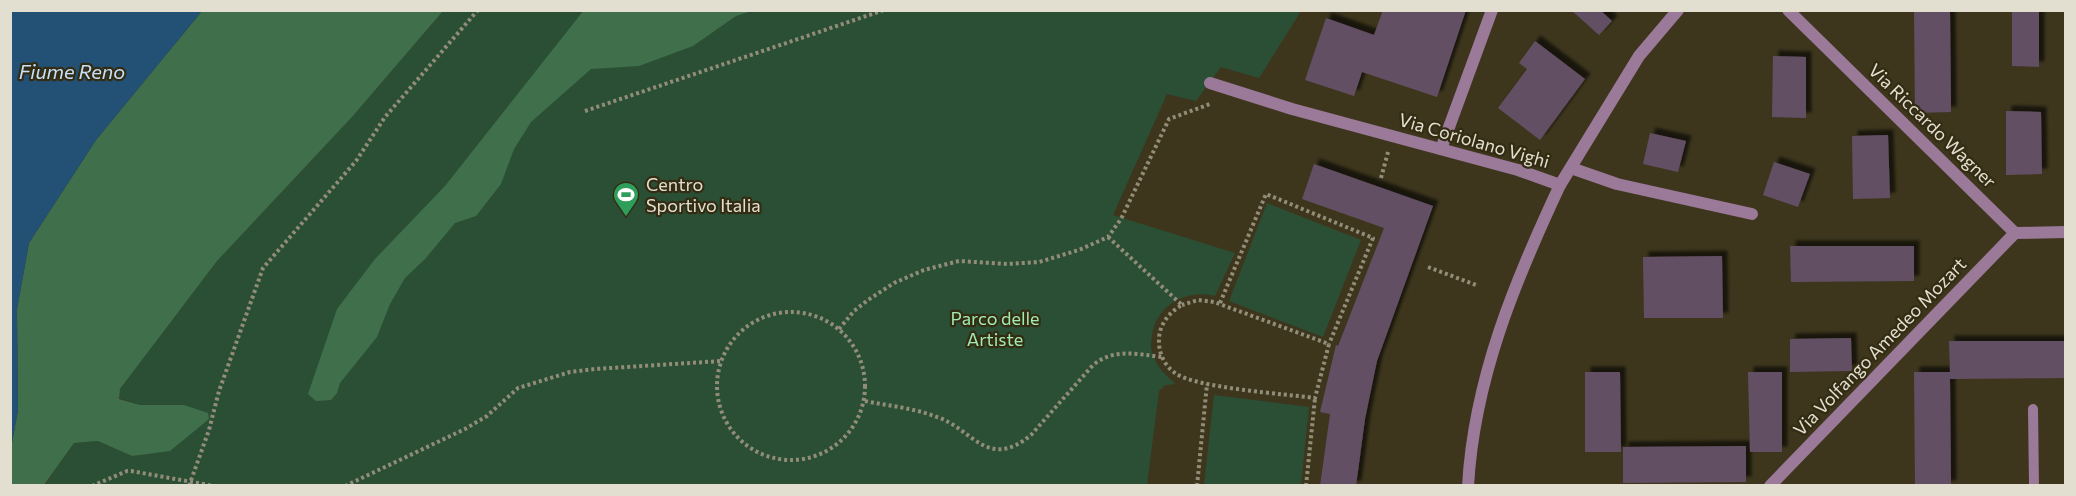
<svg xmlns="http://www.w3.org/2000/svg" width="2076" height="496" font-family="Commissioner,sans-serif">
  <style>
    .green { fill: #2b4f34 }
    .forest { fill: #3f704b }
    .water { fill: #235175 }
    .building { fill: #634f64; filter: url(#shadow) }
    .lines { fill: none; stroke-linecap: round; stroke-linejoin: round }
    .path { stroke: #928d79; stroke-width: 4; stroke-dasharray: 3 3; stroke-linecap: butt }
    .service { stroke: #9b7999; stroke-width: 10 }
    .minor { stroke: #9b7999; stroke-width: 12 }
    .labels { text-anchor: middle; stroke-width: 4.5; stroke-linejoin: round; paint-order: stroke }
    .street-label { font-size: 18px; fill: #e3dfd0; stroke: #332c13 }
    .poi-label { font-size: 18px; fill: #e3dfd0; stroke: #332c13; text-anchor: start }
    .park-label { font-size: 18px; fill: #a0ebb1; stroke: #332c13 }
    .water-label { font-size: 20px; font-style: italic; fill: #c6e1f9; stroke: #332c13 }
  </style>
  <defs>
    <filter id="shadow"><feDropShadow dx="5.5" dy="-5.5" stdDeviation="1.5" flood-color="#0009"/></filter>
  </defs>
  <rect width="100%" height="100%" fill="#3d361d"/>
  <g class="green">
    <path d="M 443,11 L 1301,11 L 1259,78 L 1221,67 L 1196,101 L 1167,94 L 1113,215 L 1235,253 L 1215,296 C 1187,289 1156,305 1152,336 C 1151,342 1150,349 1153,355 C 1157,367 1166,376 1176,384 L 1165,385 L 1159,391 L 1147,485 L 44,486 L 74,443 L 98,441 L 132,456 L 189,433 L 208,419 L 184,405 L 140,405 L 118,398 L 120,389 L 217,261 L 352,117 Z"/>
    <polygon points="1267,203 1361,240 1323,337 1229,301"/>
    <polygon points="1214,395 1309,407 1301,485 1204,485"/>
  </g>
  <g class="forest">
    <polygon points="584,10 752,11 736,16 693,46 639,66 591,69 531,122 514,149 501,184 476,216 455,223 425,259 405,278 390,304 377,337 340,383 337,393 331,400 316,401 308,394 337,309 375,259 445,186"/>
    <polygon points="202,11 443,11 352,117 217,261 120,389 119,399 140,405 184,405 208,413 209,419 170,451 132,456 98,441 74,443 44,485 11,486 11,448 18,410 17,309 29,243 96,140"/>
  </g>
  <polygon class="water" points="12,10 202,11 96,140 29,243 17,309 18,410 11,448"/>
  <g class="building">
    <polygon points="1383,10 1466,10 1437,97 1362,72 1354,96 1305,80 1326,18 1374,35"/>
    <polygon points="1571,10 1600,10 1612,21 1599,35"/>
    <polygon points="1914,10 1950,10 1951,112 1915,113"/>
    <polygon points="2012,10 2039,10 2039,67 2012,66"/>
    <polygon points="1535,41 1585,79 1540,140 1498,108 1527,69 1519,63"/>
    <polygon points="1773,56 1806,57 1806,118 1772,117"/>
    <polygon points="2006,111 2041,112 2042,174 2006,175"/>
    <polygon points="1650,133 1686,141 1678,172 1643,164"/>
    <polygon points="1888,135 1890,198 1853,199 1852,136"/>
    <polygon points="1774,162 1810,174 1798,207 1763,195"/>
    <polygon points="1314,164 1433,206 1377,361 1365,419 1356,486 1320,486 1330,414 1320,412 1336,345 1338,346 1384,228 1302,199"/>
    <polygon points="1790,246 1914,246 1914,281 1791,282"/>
    <polygon points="1722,256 1723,318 1644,318 1643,257"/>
    <polygon points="1851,338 1852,371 1790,372 1790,339"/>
    <polygon points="1949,341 2066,341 2066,378 1950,379 1951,486 1915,486 1914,372 1950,372"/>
    <polygon points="1585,372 1620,372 1621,452 1585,452"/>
    <polygon points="1748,372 1782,372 1782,452 1750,452"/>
    <polygon points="1746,446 1746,482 1623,483 1623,447"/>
  </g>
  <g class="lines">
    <g class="path">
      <polyline points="585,111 884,10"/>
      <polyline points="1381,178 1388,152"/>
      <path d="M 1108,237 L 1182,305 C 1169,312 1158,326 1159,342 C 1159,354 1165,366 1175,373 C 1195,388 1286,394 1315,398 L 1329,344 L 1214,302 L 1198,300 L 1182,305"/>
      <polyline points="1428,267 1476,285"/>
      <polyline points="1220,303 1266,194 1373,238 1329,344"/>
      <circle cx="791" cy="386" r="74"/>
      <polyline points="839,329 854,311 868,300 894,283 924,270 959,261 1007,264 1039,262 1079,250 1108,237 1121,219 1169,119 1210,104"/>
      <path d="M 865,401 C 889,406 914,408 937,417 C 973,429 987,471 1031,435 L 1093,365 C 1114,348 1136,354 1162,357"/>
      <polyline points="92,486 127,471 131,471 214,486"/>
      <polyline points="189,486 209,430 219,391 263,268 356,161 385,117 478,10"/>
      <polyline points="345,486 465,429 487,416 518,388 570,372 595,369 721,361"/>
      <polyline points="1197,486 1207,384"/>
      <polyline points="1306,486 1315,398"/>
    </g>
    <polyline class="service" points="2033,409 2034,486"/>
    <g class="minor">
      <polyline points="1788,10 2015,233 2066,232"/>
      <polyline points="1210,83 1292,109 1518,170 1560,185 1639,56 1678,10"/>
      <polyline points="1441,149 1492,10"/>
      <polyline points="1571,168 1617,184 1752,214"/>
      <path d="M 1468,486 C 1474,379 1515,281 1560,185"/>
      <polyline points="1770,486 2015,233"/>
    </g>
  </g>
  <defs>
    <symbol id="stadium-pin" viewBox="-11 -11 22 30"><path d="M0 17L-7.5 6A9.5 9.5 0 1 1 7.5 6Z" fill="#2e9e5b" stroke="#332c13"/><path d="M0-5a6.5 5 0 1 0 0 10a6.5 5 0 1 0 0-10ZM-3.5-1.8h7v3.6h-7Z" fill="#fff"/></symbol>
  </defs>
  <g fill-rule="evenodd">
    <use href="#stadium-pin" x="611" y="180" width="30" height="40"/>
  </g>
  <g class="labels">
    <g class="street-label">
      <text transform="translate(1932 126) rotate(44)" y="6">Via Riccardo Wagner</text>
      <text transform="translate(1474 141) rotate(16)" y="6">Via Coriolano Vighi</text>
      <text transform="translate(1880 347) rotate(-46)" y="6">Via Volfango Amedeo Mozart</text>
    </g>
    <g class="poi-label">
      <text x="646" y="191">Centro<tspan x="646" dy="21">Sportivo Italia</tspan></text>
    </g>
    <g class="park-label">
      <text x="995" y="325">Parco delle<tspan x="995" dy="21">Artiste</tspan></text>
    </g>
    <g class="water-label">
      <text x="72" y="79">Fiume Reno</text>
    </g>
  </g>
  <rect width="2076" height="496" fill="none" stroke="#e3dfd0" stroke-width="24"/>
</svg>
